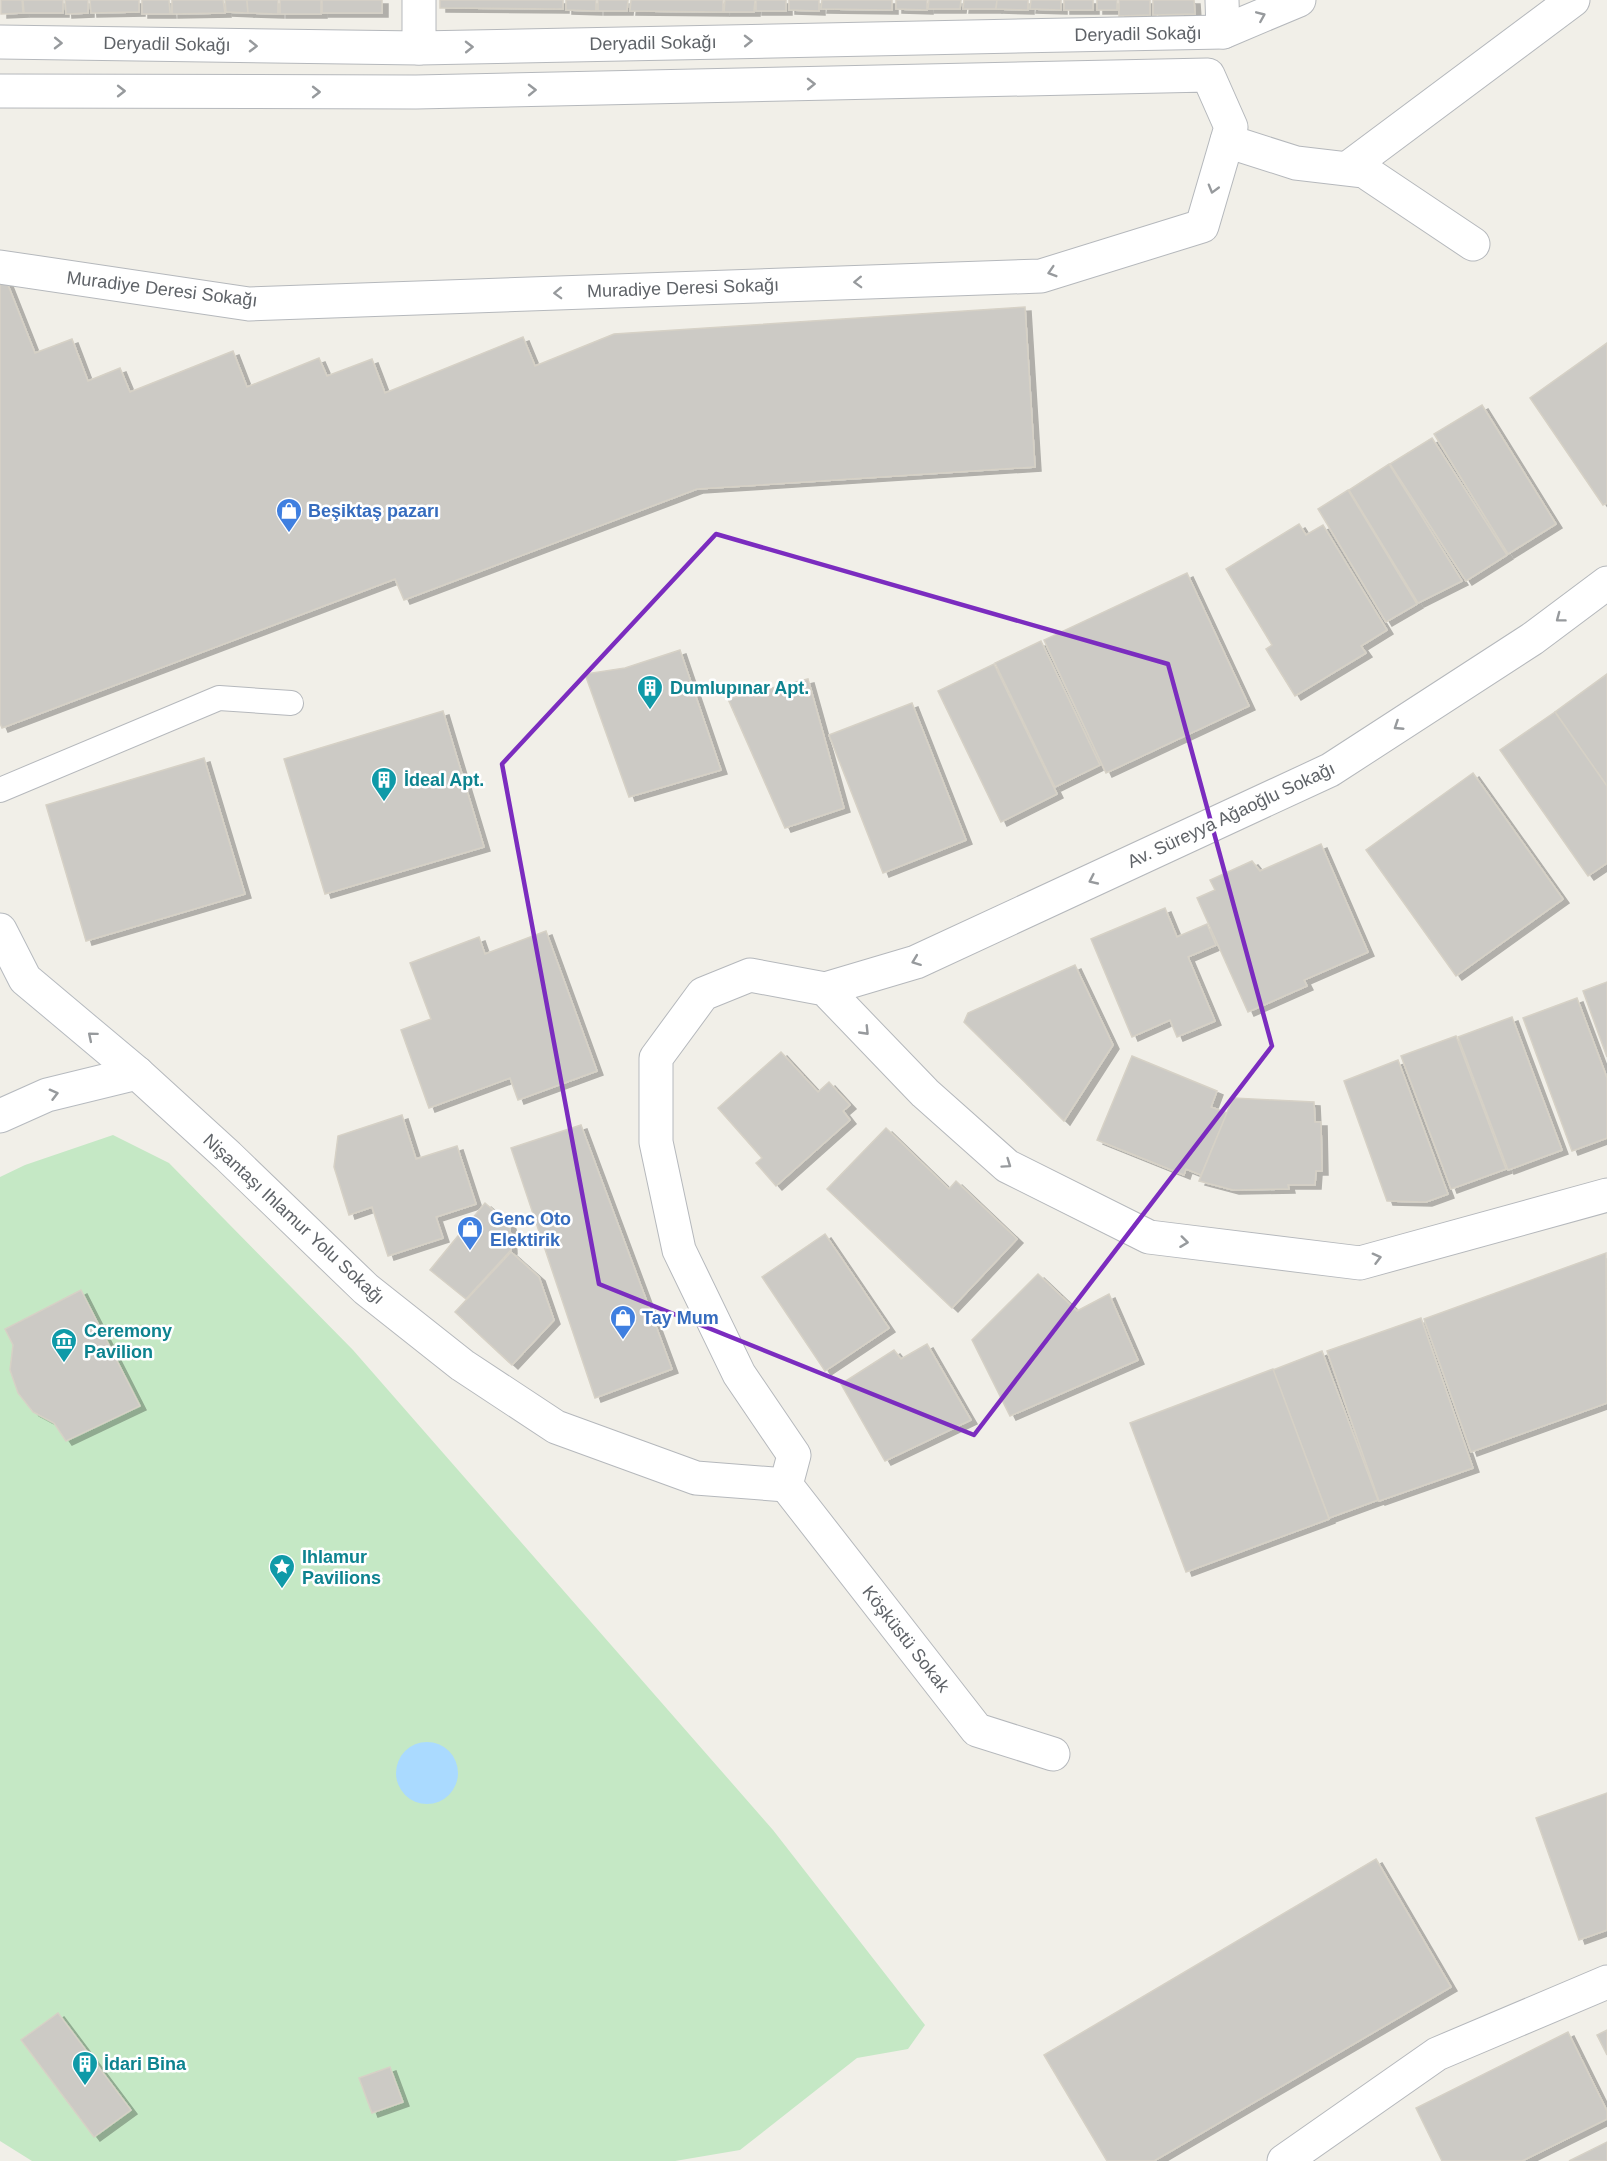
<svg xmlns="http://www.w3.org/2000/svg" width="1607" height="2161" font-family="Helvetica,sans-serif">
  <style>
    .green { fill: #c5e8c5 }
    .water { fill: #aadaff }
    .building { fill: #cccac5; stroke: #d6d1c6; stroke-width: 1.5; filter: url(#shadow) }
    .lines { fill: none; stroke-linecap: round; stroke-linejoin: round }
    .lane-casing { stroke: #b5b8bc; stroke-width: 26 }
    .street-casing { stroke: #b5b8bc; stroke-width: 35 }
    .secondary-casing { stroke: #b6babf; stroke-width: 35 }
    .lane { stroke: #fff; stroke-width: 24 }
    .street { stroke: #fff; stroke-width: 33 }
    .secondary { stroke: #fff; stroke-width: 33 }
    .oneway { stroke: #979a9d }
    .marked { fill: none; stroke: #7b2cbf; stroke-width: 4.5; stroke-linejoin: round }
    .labels { text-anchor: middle; stroke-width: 5; stroke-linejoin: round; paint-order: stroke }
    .street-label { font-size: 18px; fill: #5f6368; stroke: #fff }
    .shop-label { font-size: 18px; font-weight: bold; fill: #366cbe; stroke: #fff; text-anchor: start }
    .culture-label { font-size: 18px; font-weight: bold; fill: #0d838f; stroke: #fff; text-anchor: start }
  </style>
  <defs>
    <filter id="shadow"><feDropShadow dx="6" dy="4" stdDeviation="0" flood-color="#0004"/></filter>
  </defs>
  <rect width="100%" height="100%" fill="#f1efe8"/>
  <polygon class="green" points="113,1135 169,1163 353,1350 773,1830 925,2025 908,2049 857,2058 740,2150 675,2161 32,2161 0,2141 0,1177 25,1165"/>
  <circle class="water" cx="427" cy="1773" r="31"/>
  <g class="building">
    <polygon points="1,0 22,0 23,13 1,14"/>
    <polygon points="23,0 63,0 63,13 24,13"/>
    <polygon points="65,0 88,0 88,13 66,14"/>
    <polygon points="90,0 139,0 139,12 91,13"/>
    <polygon points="142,0 169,0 170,14 142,14"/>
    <polygon points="172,0 223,0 225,13 172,14"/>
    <polygon points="225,0 247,0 248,13 226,12"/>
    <polygon points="247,0 278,0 278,14 248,13"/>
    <rect x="280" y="0" width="41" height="14"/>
    <rect x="322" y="0" width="60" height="13"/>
    <polygon points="440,0 563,0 563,9 440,8"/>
    <polygon points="566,0 596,0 596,11 566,10"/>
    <polygon points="598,0 628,0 627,11 598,11"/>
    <polygon points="631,0 723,0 723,12 630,11"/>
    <polygon points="725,0 755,0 754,12 724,12"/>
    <rect x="756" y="0" width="30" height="11"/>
    <polygon points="789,0 819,0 819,11 789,10"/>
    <polygon points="822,0 892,0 892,10 821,9"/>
    <polygon points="896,0 927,0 927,10 896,9"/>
    <polygon points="929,0 961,0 960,9 928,9"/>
    <polygon points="964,0 997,0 996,9 963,9"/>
    <polygon points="997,0 1028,0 1028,10 996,9"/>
    <polygon points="1031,0 1061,0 1061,10 1030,9"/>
    <rect x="1064" y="0" width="29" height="10"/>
    <rect x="1097" y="0" width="20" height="10"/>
    <polygon points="1119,0 1150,0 1150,15 1119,16"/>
    <polygon points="1153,0 1194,0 1195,14 1153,15"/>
    <polygon points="6,280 35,353 72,339 88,381 120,368 130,392 233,351 247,387 319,358 327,376 372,359 385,393 523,337 535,366 614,334 1025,307 1035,467 697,489 404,600 395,579 2,728 0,723 0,282"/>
    <polygon points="1607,343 1607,503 1603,505 1530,398"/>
    <polygon points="1482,405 1556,524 1508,554 1434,434"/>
    <polygon points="1432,438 1507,555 1466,581 1390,464"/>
    <polygon points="1389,464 1462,581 1418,603 1349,490"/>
    <polygon points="1348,490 1417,604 1386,622 1318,509"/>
    <polygon points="1299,524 1306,535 1323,525 1387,630 1361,646 1366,653 1295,696 1266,649 1272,645 1226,569"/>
    <polygon points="1187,573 1249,706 1106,773 1044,640"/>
    <polygon points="1041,641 1100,765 1055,787 995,663"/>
    <polygon points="680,650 721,770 629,797 585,674 625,668"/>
    <polygon points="994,664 1057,794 1001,822 938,691"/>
    <polygon points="1607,674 1607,786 1555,712"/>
    <polygon points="808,679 844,808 785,828 728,699"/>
    <polygon points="912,703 966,840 883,873 829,735"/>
    <polygon points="443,711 484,847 325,894 284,759"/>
    <polygon points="1555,712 1607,786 1607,863 1588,876 1500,750"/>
    <polygon points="204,758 245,894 86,941 46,805"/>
    <polygon points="1473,773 1563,899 1456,976 1366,850"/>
    <polygon points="1321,844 1368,952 1304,980 1307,986 1248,1012 1197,898 1215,890 1210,880 1252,861 1260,871"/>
    <polygon points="1165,908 1177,937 1207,924 1216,945 1188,957 1215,1021 1177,1037 1170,1020 1132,1037 1091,939"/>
    <polygon points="546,931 597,1071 518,1100 510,1078 429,1108 401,1030 431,1019 410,963 479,937 485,954"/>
    <polygon points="1075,965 1113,1045 1064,1121 964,1022 968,1013"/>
    <polygon points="1607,982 1607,1057 1583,991"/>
    <polygon points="1577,998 1607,1078 1607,1138 1572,1151 1523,1018"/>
    <polygon points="1512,1017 1562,1150 1508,1170 1458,1037"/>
    <polygon points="1456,1036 1506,1169 1451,1189 1401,1056"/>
    <polygon points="781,1052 818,1092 829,1082 850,1105 843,1111 850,1120 776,1186 756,1163 762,1158 718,1108"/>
    <polygon points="1132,1056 1217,1091 1211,1107 1227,1113 1201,1175 1186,1169 1184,1175 1097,1140"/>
    <polygon points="1398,1060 1448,1194 1426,1202 1387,1201 1344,1081"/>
    <polygon points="1233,1098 1314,1102 1315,1122 1321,1122 1322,1171 1316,1171 1315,1185 1288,1185 1289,1189 1233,1190 1199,1181"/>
    <polygon points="402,1115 416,1159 457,1146 476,1204 436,1217 443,1238 388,1256 372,1207 349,1215 334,1167 338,1136"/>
    <polygon points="581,1125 672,1369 595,1398 511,1148"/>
    <polygon points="886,1128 949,1189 956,1181 1017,1239 952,1308 827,1189"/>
    <polygon points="485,1203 510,1225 511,1250 466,1299 430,1270"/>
    <polygon points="825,1234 889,1328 825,1371 762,1277"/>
    <polygon points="511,1252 539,1277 554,1320 512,1365 455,1312"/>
    <polygon points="1606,1253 1607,1403 1471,1452 1424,1319"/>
    <polygon points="1038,1274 1077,1311 1109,1294 1138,1360 1010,1416 972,1340"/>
    <polygon points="81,1290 140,1406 66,1441 54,1423 33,1412 18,1393 10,1370 13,1345 5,1329"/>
    <polygon points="1421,1318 1473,1468 1379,1501 1327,1351"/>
    <polygon points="927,1344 971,1420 885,1461 841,1384 894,1350 901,1359"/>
    <polygon points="1322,1351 1378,1500 1329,1518 1273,1370"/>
    <polygon points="1273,1369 1329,1519 1186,1572 1130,1423"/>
    <polygon points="1607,1793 1607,1930 1579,1940 1536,1818"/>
    <polygon points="1376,1859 1451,1987 1154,2161 1107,2161 1044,2055"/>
    <polygon points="58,2013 131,2110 94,2137 21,2040"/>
    <polygon points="1607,2030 1607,2055 1597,2035"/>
    <polygon points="1568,2032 1607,2111 1607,2119 1522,2161 1442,2161 1416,2108"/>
    <polygon points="390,2067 403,2102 372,2113 359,2078"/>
    <polygon points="1607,2142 1607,2161 1569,2161"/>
  </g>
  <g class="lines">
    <defs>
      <polyline id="lane" points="0,790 219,698 291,703"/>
      <g id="street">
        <polyline points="419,0 419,48"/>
        <polyline points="1222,0 1223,32"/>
        <polyline points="0,42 419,48 1223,32 1299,0"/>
        <polyline points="0,91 416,92 1208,75 1231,127 1202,226 1041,276 249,304 0,267"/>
        <polyline points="1227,141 1296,163 1364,171 1473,244"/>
        <polyline points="1348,168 1573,0"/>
        <polyline points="825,989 916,962 1330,770 1532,639 1607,583"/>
        <polyline points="137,1073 228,1156 366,1289 462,1365 556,1427 696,1478 786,1485 794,1455 739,1374 679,1250 656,1142 656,1058 703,994 750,975 825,989 925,1093 1007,1166 1149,1237 1360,1263 1607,1195"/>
        <polyline points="786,1485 977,1730 1053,1754"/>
        <polyline points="1284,2161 1437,2054 1607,1982"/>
      </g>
      <g id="secondary">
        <polyline points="0,930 25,979 137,1073"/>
        <polyline points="0,1116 47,1095 137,1073"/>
      </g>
    </defs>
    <use href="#lane" class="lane-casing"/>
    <use href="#street" class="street-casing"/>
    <use href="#secondary" class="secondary-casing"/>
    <use href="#lane" class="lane"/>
    <use href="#street" class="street"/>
    <use href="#secondary" class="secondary"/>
  </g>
  <defs><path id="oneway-chevron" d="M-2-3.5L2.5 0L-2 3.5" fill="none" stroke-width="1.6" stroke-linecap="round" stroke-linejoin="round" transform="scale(1.5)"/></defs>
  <g class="oneway">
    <use href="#oneway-chevron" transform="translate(1261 16) rotate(-23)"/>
    <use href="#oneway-chevron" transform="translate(748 41) rotate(-1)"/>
    <use href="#oneway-chevron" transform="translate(58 43) rotate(1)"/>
    <use href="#oneway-chevron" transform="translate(253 46) rotate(1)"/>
    <use href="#oneway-chevron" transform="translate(469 47) rotate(-1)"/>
    <use href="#oneway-chevron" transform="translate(811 84) rotate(-1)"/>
    <use href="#oneway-chevron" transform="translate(532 90) rotate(-1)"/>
    <use href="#oneway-chevron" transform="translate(121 91)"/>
    <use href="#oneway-chevron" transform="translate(316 92)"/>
    <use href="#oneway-chevron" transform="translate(1213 189) rotate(106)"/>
    <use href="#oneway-chevron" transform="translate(1052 272) rotate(163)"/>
    <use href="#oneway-chevron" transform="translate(858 282) rotate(178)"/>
    <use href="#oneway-chevron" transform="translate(558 293) rotate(178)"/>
    <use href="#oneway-chevron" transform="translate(1560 618) rotate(143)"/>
    <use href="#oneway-chevron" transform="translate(1398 726) rotate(147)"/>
    <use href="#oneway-chevron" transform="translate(1093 880) rotate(155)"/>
    <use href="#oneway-chevron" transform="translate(916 961) rotate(159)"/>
    <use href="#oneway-chevron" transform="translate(865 1031) rotate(46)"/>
    <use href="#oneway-chevron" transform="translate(92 1036) rotate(-140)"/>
    <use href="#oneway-chevron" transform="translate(54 1094) rotate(-15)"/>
    <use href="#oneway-chevron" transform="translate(1007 1164) rotate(35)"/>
    <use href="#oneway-chevron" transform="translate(1184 1242) rotate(7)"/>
    <use href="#oneway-chevron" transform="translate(1377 1258) rotate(-15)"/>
  </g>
  <path class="marked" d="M 716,534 L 1168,664 L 1272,1046 L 974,1435 L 599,1284 L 502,764 Z"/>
  <defs>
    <symbol id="shop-pin" viewBox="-11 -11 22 30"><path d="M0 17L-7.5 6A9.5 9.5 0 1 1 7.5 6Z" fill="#3f7fe0" stroke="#fff"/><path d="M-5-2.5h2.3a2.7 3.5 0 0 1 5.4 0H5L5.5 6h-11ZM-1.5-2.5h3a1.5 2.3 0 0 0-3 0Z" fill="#fff"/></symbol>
    <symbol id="building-pin" viewBox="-11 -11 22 30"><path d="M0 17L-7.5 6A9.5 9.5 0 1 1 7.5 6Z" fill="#0f9aa8" stroke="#fff"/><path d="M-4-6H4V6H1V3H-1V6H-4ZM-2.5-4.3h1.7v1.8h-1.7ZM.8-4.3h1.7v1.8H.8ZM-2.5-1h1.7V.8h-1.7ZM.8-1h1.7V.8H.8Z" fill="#fff"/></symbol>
    <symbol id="museum-pin" viewBox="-11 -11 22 30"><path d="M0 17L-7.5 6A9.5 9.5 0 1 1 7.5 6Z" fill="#0f9aa8" stroke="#fff"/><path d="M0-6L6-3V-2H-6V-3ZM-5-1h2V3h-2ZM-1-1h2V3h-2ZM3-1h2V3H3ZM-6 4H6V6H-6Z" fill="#fff"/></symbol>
    <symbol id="sight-pin" viewBox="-11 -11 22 30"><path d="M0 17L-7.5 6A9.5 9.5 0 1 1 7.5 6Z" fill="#0f9aa8" stroke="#fff"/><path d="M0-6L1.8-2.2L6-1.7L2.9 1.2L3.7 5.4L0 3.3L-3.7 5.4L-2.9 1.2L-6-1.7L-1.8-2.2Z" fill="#fff"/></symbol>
  </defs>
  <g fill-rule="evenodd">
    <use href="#shop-pin" x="274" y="496" width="30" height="40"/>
    <use href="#building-pin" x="635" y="673" width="30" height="40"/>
    <use href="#building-pin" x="369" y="765" width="30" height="40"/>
    <use href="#shop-pin" x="455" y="1214" width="30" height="40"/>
    <use href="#shop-pin" x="608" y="1303" width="30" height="40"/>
    <use href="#museum-pin" x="49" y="1326" width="30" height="40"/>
    <use href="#sight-pin" x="267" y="1552" width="30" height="40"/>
    <use href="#building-pin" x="70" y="2049" width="30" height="40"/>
  </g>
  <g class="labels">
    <g class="street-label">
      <text transform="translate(1138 34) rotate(-1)" y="6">Deryadil Sokağı</text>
      <text transform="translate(653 43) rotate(-1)" y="6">Deryadil Sokağı</text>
      <text transform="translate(167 44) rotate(1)" y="6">Deryadil Sokağı</text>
      <text transform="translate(683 288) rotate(-2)" y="6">Muradiye Deresi Sokağı</text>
      <text transform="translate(162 289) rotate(7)" y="6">Muradiye Deresi Sokağı</text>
      <text transform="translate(1231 815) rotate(-25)" y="6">Av. Süreyya Ağaoğlu Sokağı</text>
      <text transform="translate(294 1219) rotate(43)" y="6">Nişantaşı Ihlamur Yolu Sokağı</text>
      <text transform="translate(906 1639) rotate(52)" y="6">Köşküstü Sokak</text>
    </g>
    <g class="shop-label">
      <text x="308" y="517">Beşiktaş pazarı</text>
      <text x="490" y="1225">Genc Oto<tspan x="490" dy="21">Elektirik</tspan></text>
      <text x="642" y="1324">Tay Mum</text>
    </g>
    <g class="culture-label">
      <text x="670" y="694">Dumlupınar Apt.</text>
      <text x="404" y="786">İdeal Apt.</text>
      <text x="84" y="1337">Ceremony<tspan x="84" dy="21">Pavilion</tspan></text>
      <text x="302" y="1563">Ihlamur<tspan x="302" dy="21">Pavilions</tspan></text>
      <text x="104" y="2070">İdari Bina</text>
    </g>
  </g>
</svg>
